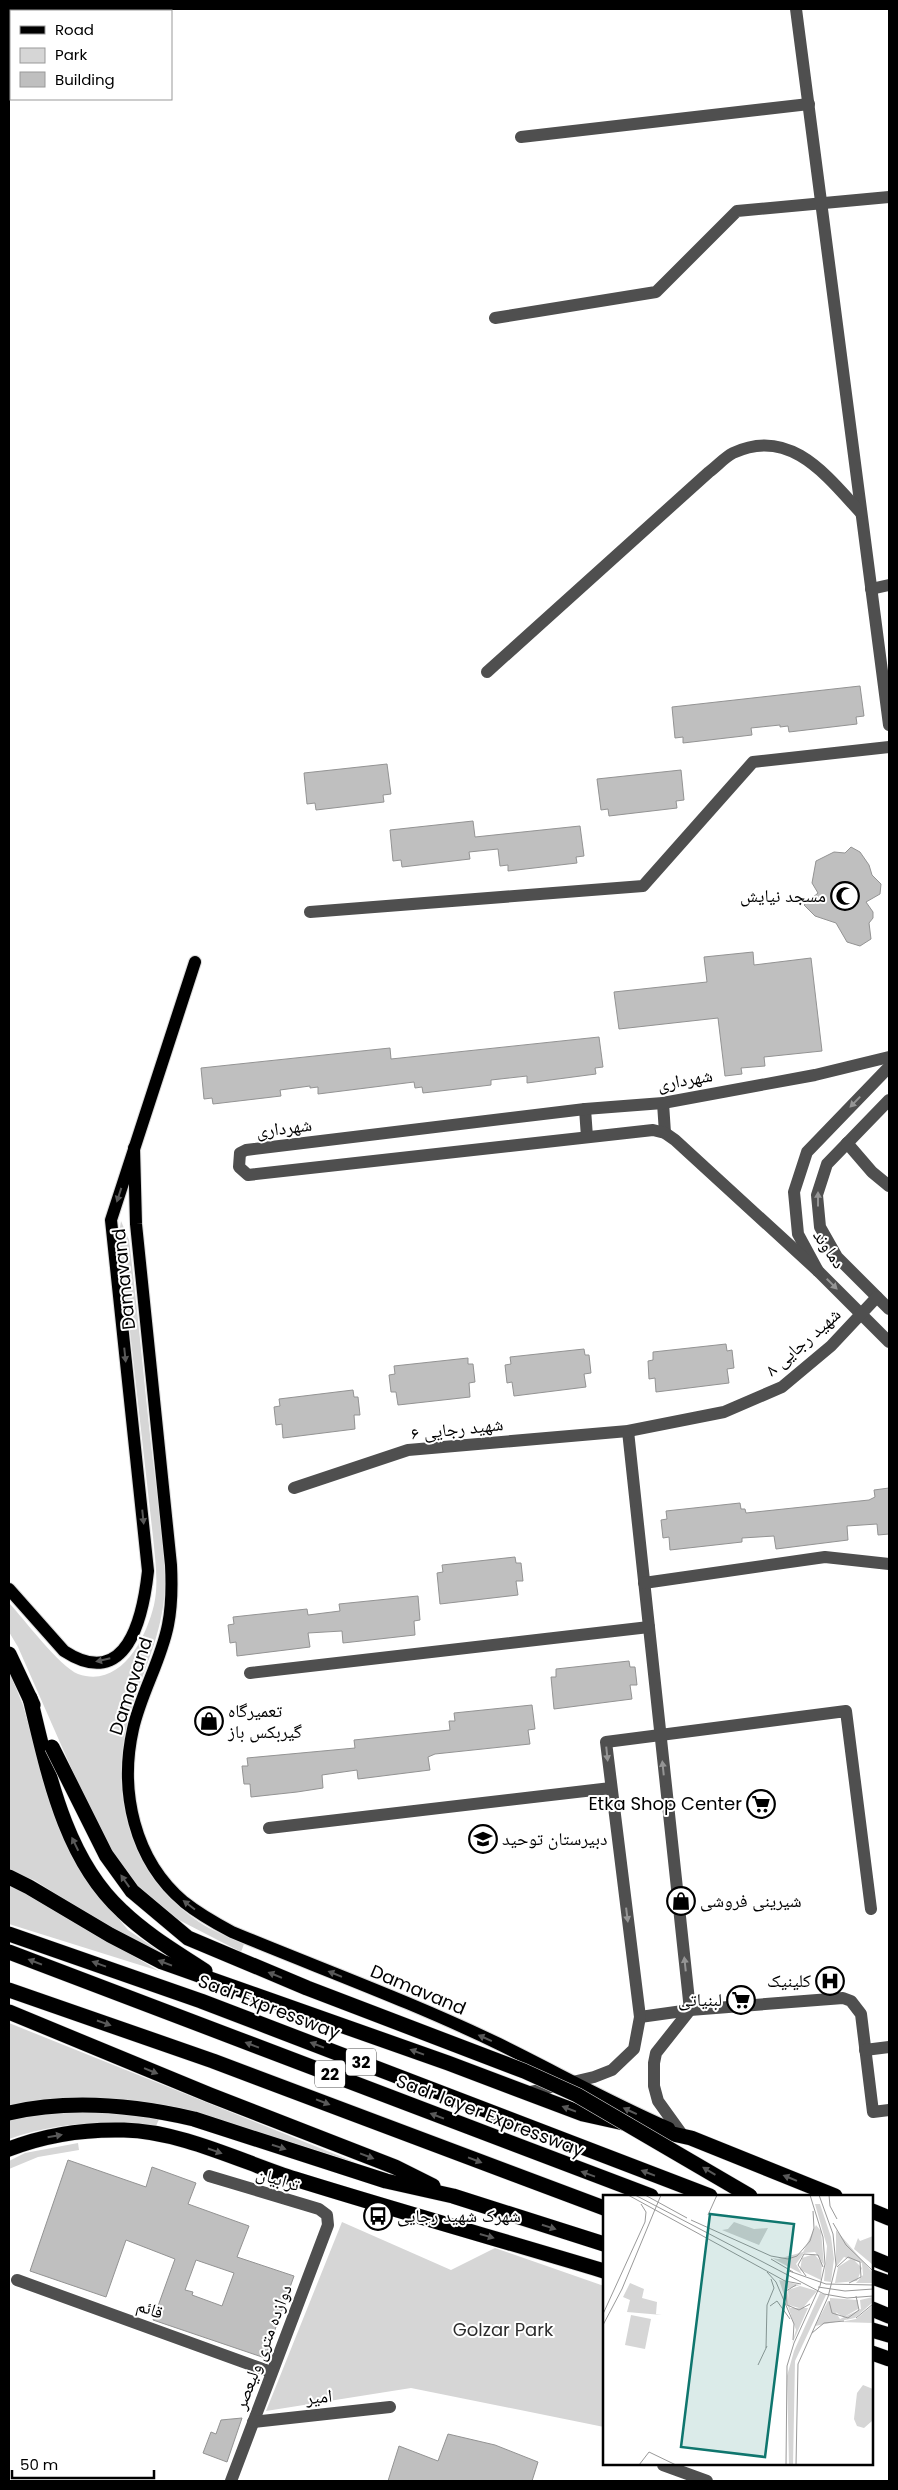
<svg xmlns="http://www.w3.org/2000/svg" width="898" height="2490" font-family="Poppins,'Noto Naskh Arabic',sans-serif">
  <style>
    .green { fill: #d6d6d6 }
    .building { fill: #bfbfbf; stroke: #939393; fill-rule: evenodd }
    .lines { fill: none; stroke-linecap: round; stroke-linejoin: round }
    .major-casing { stroke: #dbdbdb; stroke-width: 14 }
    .highway-casing { stroke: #dbdbdb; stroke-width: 16 }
    .minor { stroke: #4f4f4f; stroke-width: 12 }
    .major { stroke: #000; stroke-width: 12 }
    .highway { stroke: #000; stroke-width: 15 }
    .highway-bridge-casing { stroke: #dbdbdb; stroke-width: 16; stroke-linecap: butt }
    .highway-bridge { stroke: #000; stroke-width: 15 }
    .oneway { fill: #959595 }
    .oneway2 { fill: #595959 }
    .labels { text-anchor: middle; stroke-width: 4; stroke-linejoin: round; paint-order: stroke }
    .shield { fill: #fff; stroke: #4c4c4c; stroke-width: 1 }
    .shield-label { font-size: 16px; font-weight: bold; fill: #000 }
    .poi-label { font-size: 18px; fill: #000; stroke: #fff; text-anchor: end }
    .street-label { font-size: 18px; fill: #000; stroke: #fff }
    .park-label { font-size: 18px; fill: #2d2d2d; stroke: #fff }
    .inset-road { fill: none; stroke: #999; stroke-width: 1 }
    .view { fill: #0f766e; fill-opacity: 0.15; stroke: #0f766e; stroke-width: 2.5 }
    .inset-edge { fill: none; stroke: #000; stroke-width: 2.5 }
  </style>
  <rect width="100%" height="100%" fill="#fff"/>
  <g class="green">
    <path d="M 121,1221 L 129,1240 C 137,1305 143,1370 150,1435 C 155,1484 164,1532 165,1581 C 165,1627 146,1664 132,1707 C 106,1787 127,1873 199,1922 C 212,1931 229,1937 244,1944 L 241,1952 L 175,1918 L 135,1884 L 114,1856 L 84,1797 L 18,1647 L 9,1632 L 9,1603 C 24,1619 60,1667 78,1674 C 121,1689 146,1638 154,1605 C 159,1583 155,1559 153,1537 L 119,1234 Z"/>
    <polygon points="9,1671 23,1705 50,1802 87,1880 128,1930 165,1955 199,1971 112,1930 34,1880 9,1871"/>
    <polygon points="9,1884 21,1890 159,1971 9,1924"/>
    <path d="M 9,2023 L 357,2163 L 181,2108 C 123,2097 66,2093 9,2106 Z"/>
    <path d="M 94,2110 L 160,2117 L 156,2126 C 105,2120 57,2122 9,2139 L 9,2119 L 33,2114 Z"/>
    <polygon points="78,2143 79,2150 38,2157 9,2169 9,2161 25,2153"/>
    <polygon points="342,2222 451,2270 495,2248 604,2286 604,2427 411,2388 266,2411"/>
  </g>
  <g class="building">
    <polygon points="860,686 864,716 856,717 857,724 789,732 788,726 780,727 780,725 751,728 752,735 683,743 683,737 675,738 672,707"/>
    <polygon points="387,764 391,794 383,795 384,802 316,810 315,803 307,804 304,773"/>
    <polygon points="681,770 684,800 676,801 677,808 609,816 608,809 601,810 597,779"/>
    <polygon points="473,821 475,837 580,826 584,856 576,857 577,863 508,871 508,865 500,866 498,849 469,852 470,859 402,867 401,860 393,861 390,830"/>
    <polygon points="851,847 860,852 869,865 872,875 881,884 880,894 866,902 873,912 873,918 869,923 871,939 860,946 847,942 836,923 815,916 804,905 818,893 812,883 816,861 834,852 845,853"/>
    <polygon points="753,952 754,965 811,958 822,1051 764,1057 765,1066 741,1068 742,1074 725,1076 718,1018 619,1029 614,992 707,982 704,957"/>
    <polygon points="599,1037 603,1067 595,1068 596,1074 527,1083 527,1076 491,1080 491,1085 423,1093 422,1087 415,1088 414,1082 318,1094 318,1087 310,1088 310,1086 280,1090 281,1096 213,1104 212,1098 204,1099 201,1068 390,1048 391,1059"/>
    <polygon points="726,1344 727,1351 732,1350 734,1368 727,1369 729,1383 656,1392 655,1378 649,1379 648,1361 653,1360 653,1352"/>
    <polygon points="584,1349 585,1355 589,1355 591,1373 584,1374 586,1387 514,1396 512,1382 507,1383 505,1365 511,1364 510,1357"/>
    <polygon points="468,1358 468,1364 473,1364 475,1382 469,1383 470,1397 398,1405 396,1392 391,1392 389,1375 395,1374 394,1366"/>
    <polygon points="353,1390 354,1397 358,1397 360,1415 354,1415 355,1429 283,1438 282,1424 276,1425 274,1407 280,1406 279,1399"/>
    <polygon points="889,1488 889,1534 878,1535 877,1524 847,1526 848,1540 776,1549 774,1536 742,1538 742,1542 670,1550 669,1537 663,1538 661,1520 667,1519 666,1511 740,1503 741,1509 745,1509 746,1513 869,1500 875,1497 874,1490"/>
    <polygon points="515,1557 516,1563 521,1563 523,1581 516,1581 518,1595 440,1604 437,1573 443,1572 442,1565"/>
    <polygon points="418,1596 420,1620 414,1621 415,1635 343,1643 342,1631 308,1633 310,1647 237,1656 236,1642 230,1643 228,1625 234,1624 233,1617 307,1609 308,1615 340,1611 339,1604"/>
    <polygon points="629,1661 630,1667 635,1667 637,1685 630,1685 632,1699 554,1709 551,1677 556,1677 556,1669"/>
    <polygon points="532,1705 535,1729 528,1730 530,1744 435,1754 428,1757 430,1770 358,1779 357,1770 322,1775 323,1788 297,1792 251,1797 250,1784 244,1784 242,1766 248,1766 247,1758 355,1748 354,1740 450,1730 449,1721 455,1721 454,1713"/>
    <path d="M 68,2160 L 146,2187 L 152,2167 L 196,2183 L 188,2204 L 249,2226 L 237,2257 L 294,2276 L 265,2358 L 153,2320 L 175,2259 L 126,2240 L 106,2297 L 30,2271 ZM 196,2260 L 234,2273 L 222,2306 L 192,2295 L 193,2292 L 185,2290 Z"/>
    <polygon points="242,2418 227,2462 203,2453 211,2432 216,2434 221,2420"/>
    <polygon points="448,2434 495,2445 538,2462 532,2481 388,2481 399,2446 438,2461"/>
  </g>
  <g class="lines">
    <defs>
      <g id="major">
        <path d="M 134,1148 L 136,1224 L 171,1565 C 172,1585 172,1605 168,1625 C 161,1661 141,1693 133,1729 C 119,1791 134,1860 184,1902 C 199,1914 215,1923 232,1932 C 321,1969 412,2002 499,2044 C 556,2072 611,2103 669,2128"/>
        <path d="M 9,1589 L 64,1651 C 127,1692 143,1617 148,1571 L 111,1220 L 195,962"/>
      </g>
      <g id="highway">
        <polyline points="9,1654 33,1705"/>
        <path d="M 30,1698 C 48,1771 64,1858 122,1911 C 147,1935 176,1952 205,1971"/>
        <polyline points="9,1877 29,1887 110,1935 162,1962 448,2063 583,2114 691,2138 835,2196"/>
        <polyline points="9,1934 201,2001 710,2196"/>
        <polyline points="9,1952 651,2196"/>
        <polyline points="9,1990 213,2061 604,2208"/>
        <polyline points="9,2012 210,2095 395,2167 433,2186"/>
        <path d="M 9,2113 C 70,2099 134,2105 194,2119 L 386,2181 L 453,2196 L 604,2244"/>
        <path d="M 9,2149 C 45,2135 85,2129 124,2130 C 180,2131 242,2162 295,2179 C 398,2211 501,2240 604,2271"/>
        <polyline points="872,2211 889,2218"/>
        <polyline points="872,2258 889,2265"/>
        <polyline points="872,2277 889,2283"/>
        <polyline points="872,2309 889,2316"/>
        <polyline points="872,2330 889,2335"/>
        <polyline points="872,2353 889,2359"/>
      </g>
    </defs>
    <use href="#major" class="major-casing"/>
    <use href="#highway" class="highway-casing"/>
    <g class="minor">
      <polyline points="796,9 889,725"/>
      <polyline points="521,137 809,104"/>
      <polyline points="495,318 656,292 737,211 889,197"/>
      <polyline points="871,589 889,585"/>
      <path d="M 487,672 L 709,472 C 717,466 725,457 733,453 C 790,426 827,476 861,513"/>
      <polyline points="310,912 643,886 753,762 889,747"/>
      <polyline points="889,1067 807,1152 794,1192 798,1234 818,1271 889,1342"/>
      <polyline points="889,1100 827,1164 817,1195 820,1227 837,1257 889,1309"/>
      <polyline points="663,1103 665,1133"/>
      <polyline points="585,1109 587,1137"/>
      <polyline points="847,1143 872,1172 889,1186"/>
      <polyline points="818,1271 675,1140 665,1133 653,1130 248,1175 239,1167 240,1153 246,1150 585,1109 663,1103 815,1075 889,1057"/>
      <polyline points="628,1431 690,2010 656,2053 654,2063 654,2086 658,2101 681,2133"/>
      <polyline points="294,1488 408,1450 628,1431 724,1412 782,1387 831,1346 877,1297"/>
      <polyline points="644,1583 825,1557 889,1564"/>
      <polyline points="250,1673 649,1627"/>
      <polyline points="269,1828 611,1788"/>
      <polyline points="640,2017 690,2010 843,1998 851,2001 861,2014 873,2112 889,2110"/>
      <polyline points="865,2050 889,2047"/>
      <polyline points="526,2093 594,2077 612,2070 634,2049 640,2017 606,1742 846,1711 871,1909"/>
      <polyline points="209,2176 319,2209 327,2215 328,2225 231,2481"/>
      <polyline points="17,2280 271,2372"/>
      <polyline points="253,2422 390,2407"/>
      <polyline points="663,2465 707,2481"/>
    </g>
    <use href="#major" class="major"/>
    <use href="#highway" class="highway"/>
    <defs>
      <polyline id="highway-bridge" points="52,1747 106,1855 132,1891 188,1938 307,1988 524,2071 577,2095 750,2196"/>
    </defs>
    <use href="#highway-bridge" class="highway-bridge-casing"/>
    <use href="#highway-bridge" class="highway-bridge"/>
  </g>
  <defs><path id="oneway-solid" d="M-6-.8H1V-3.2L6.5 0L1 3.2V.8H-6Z" transform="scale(1.25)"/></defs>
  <g class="oneway">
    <use href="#oneway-solid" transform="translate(855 1102) rotate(134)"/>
    <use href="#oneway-solid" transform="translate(818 1199) rotate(-90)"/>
    <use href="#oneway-solid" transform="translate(832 1284) rotate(45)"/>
    <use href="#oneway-solid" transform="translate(607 1754) rotate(84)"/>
    <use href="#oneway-solid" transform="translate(663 1768) rotate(-96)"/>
    <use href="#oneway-solid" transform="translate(627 1915) rotate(83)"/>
    <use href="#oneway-solid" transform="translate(685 1964) rotate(-96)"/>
  </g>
  <g class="oneway2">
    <use href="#oneway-solid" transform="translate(119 1195) rotate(108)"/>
    <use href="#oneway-solid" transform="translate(125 1355) rotate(84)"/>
    <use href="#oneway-solid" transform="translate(143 1517) rotate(84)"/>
    <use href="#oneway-solid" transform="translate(103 1660) rotate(167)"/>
    <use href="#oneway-solid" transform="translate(75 1844) rotate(-116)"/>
    <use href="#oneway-solid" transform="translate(125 1881) rotate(-125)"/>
    <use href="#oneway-solid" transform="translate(189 1905) rotate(-143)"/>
    <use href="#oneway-solid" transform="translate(35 1962) rotate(-159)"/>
    <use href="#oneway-solid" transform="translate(165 1963) rotate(-159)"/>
    <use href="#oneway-solid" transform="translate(99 1964) rotate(-160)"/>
    <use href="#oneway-solid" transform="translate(335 1974) rotate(-158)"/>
    <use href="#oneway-solid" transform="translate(275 1975) rotate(-158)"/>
    <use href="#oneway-solid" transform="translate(104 2023) rotate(19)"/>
    <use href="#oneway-solid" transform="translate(485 2038) rotate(-156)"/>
    <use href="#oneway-solid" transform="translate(252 2045) rotate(-159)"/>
    <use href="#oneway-solid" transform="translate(317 2045) rotate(-159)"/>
    <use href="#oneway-solid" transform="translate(417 2052) rotate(-160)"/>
    <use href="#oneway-solid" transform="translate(151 2071) rotate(22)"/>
    <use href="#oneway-solid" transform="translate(323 2102) rotate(21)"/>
    <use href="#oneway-solid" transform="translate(569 2109) rotate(-159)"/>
    <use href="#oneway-solid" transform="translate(630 2111) rotate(-155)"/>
    <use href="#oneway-solid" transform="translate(437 2116) rotate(-159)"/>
    <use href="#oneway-solid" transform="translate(55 2136) rotate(-10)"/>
    <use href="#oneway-solid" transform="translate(279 2147) rotate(18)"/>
    <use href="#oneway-solid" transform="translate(215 2151) rotate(19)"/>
    <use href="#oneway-solid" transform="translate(367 2156) rotate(21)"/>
    <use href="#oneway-solid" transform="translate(475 2160) rotate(21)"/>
    <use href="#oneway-solid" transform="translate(709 2171) rotate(-149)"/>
    <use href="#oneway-solid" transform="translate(648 2173) rotate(-159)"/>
    <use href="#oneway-solid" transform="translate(588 2174) rotate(-160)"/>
    <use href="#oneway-solid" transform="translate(790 2178) rotate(-158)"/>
    <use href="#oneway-solid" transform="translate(549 2227) rotate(18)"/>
    <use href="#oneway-solid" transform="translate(487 2236) rotate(16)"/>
  </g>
  <defs>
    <symbol id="mosque-ring" viewBox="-11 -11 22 22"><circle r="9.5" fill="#fff" stroke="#000" stroke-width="1.5"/><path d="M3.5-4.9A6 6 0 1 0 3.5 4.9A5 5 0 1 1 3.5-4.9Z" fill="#000"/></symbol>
    <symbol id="shop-ring" viewBox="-11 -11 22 22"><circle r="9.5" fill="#fff" stroke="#000" stroke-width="1.5"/><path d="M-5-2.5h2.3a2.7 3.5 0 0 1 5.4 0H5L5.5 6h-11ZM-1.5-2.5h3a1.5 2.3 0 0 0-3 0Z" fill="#000"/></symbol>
    <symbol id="supermarket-ring" viewBox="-11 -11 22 22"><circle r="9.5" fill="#fff" stroke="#000" stroke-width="1.5"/><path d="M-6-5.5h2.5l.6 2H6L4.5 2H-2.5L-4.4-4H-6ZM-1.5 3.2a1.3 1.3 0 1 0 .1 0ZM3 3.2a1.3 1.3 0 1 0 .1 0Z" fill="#000"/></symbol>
    <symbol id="school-ring" viewBox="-11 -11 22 22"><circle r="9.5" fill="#fff" stroke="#000" stroke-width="1.5"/><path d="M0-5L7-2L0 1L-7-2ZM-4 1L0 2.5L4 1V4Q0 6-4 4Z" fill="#000"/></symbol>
    <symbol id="hospital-ring" viewBox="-11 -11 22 22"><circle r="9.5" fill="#fff" stroke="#000" stroke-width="1.5"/><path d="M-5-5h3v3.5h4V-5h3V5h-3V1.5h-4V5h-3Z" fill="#000"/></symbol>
    <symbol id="bus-ring" viewBox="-11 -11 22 22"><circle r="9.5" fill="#fff" stroke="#000" stroke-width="1.5"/><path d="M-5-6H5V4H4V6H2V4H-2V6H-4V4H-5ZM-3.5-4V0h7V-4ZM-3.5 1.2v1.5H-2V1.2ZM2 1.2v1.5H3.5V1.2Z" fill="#000"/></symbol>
  </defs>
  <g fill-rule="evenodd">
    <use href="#mosque-ring" x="829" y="880" width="32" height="32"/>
    <use href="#shop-ring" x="193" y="1705" width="32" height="32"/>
    <use href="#supermarket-ring" x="745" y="1788" width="32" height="32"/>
    <use href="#school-ring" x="467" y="1823" width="32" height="32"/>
    <use href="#shop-ring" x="665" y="1885" width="32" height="32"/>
    <use href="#hospital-ring" x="814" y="1965" width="32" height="32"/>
    <use href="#supermarket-ring" x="725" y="1984" width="32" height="32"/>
    <use href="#bus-ring" x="362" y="2200" width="32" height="32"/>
  </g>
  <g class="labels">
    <g class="shield">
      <rect x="346" y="2048.5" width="30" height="27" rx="4"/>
      <rect x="315" y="2060.5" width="30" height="27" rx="4"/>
    </g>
    <g class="shield-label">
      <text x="361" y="2068">32</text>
      <text x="330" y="2080">22</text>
    </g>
    <g class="poi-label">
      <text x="826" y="902">مسجد نیایش</text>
      <text x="228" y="1717" text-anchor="start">تعمیرگاه<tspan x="228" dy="21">گیربکس باز</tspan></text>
      <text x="742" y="1810">Etka Shop Center</text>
      <text x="502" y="1845" text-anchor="start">دبیرستان توحید</text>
      <text x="700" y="1907" text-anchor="start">شیرینی فروشی</text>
      <text x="811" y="1987">کلینیک</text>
      <text x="722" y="2006">لبنیاتی</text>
      <text x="397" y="2222" text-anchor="start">شهرک شهید رجایی</text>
    </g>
    <g class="street-label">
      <text transform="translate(685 1080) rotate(-10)" y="6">شهرداری</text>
      <text transform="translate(284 1128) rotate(-7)" y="6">شهرداری</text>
      <text transform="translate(829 1249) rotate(56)" y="6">دماوند</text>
      <text transform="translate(124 1279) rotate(-96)" y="6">Damavand</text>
      <text transform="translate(803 1342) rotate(-41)" y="6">شهید رجایی ۸</text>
      <text transform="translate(457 1429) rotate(-6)" y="6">شهید رجایی ۶</text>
      <text transform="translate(131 1686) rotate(-72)" y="6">Damavand</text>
      <text transform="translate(418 1990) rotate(23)" y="6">Damavand</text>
      <text transform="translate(269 2007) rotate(21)" y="6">Sadr Expressway</text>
      <text transform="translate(490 2116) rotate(21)" y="6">Sadr layer Expressway</text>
      <text transform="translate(278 2179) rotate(17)" y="6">ترابیان</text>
      <text transform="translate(150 2309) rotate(20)" y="6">قائم</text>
      <text transform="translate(263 2347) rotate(-69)" y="6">دوازده متری ولیعصر</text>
      <text transform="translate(319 2397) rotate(-6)" y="6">امیر</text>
    </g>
    <g class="park-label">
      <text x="503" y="2336">Golzar Park</text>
    </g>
  </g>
  <g transform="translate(603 2195)">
    <rect width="270" height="270" fill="#fff"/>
    <path d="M 212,9 L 217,9 L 228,42 L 231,64 L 228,87 L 221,86 L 224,51 ZM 131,27 L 151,34 L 165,33 L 156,50 L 119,35 L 125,34 ZM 213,30 L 218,36 L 221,70 L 212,57 L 201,58 L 193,69 L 199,79 L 169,63 L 175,64 L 200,57 ZM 233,35 L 270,78 L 270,88 L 253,88 L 260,80 L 259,68 L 241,62 L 233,72 ZM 270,41 L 270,70 L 251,54 L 255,43 L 257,46 ZM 211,59 L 219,68 L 218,85 L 197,75 L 199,63 ZM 249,63 L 259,73 L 254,86 L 232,88 L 235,72 ZM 176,85 L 197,90 L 184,94 L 187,113 L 205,113 L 189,149 L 193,135 ZM 27,88 L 41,94 L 39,103 L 54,107 L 53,119 L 59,120 L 24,117 L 27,105 L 20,102 ZM 197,91 L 214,96 L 199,114 L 186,110 L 185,95 ZM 217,98 L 223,100 L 192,166 L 190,270 L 186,270 L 184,181 L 191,156 ZM 270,102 L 270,107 L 252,123 L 212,131 L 225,106 L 237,124 L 258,114 L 257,105 ZM 227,103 L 255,105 L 255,114 L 241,122 L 227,114 ZM 270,110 L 270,128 L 237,127 L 253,124 ZM 28,120 L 48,124 L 42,154 L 22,150 ZM 260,190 L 270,194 L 269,226 L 261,233 L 254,231 L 251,224 L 254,198 Z" fill="#d6d6d6"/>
    <path class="inset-road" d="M 25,0 L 182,86 L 198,89M 32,0 L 221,99 L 244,103 L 270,101M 42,0 L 84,23M 226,0 L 227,11 L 234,24M 105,20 L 114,0M 88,25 L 168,61 L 185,64 L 194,61 L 207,46 L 211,33 L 210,16M 230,28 L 243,50 L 270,76M 168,64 L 190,77M 234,72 L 245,62 L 257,67 L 258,82 L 246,88M 186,76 L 223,89 L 270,90M 164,77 L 173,87 L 191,129 L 190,145M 203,81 L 195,70 L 201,59 L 215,60 L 220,72M 193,90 L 183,96 L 184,110 L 196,115 L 207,109M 215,92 L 242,96 L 270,94M 226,106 L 229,118 L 245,123 L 256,115 L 253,101M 167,111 L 174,106 L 187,124M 0,119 L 42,27 L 43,17 L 38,9M 253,123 L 270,109M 0,130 L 19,94 L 58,0M 209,138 L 221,128 L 241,126M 163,153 L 164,110 L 171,93 L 168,84M 155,170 L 164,151M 36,270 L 46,257 L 73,270M 183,270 L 184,171 L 191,148 L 217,91 L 222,69 L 220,42 L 207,0M 193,270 L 195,169 L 225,102 L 233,70 L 230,39 L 216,0"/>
    <path class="view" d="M 107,19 L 191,29 L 162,262 L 78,252 Z"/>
    <rect width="270" height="270" class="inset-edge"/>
  </g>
  <rect width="898" height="2490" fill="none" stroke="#000000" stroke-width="20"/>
  <rect x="10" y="10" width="162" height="90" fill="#ffffff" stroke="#999999"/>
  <rect x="20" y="26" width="25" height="8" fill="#000000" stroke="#999999"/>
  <text x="55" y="35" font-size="15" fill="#000000">Road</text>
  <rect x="20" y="48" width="25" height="15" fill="#d6d6d6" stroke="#999999"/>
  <text x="55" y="60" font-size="15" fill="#000000">Park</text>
  <rect x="20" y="72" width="25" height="15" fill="#bfbfbf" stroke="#999999"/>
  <text x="55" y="85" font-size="15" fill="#000000">Building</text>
  <path d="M12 2470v8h142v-8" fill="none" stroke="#000000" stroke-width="2.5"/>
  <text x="20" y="2470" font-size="15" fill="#000000" stroke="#ffffff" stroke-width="4" paint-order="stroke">50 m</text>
</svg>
